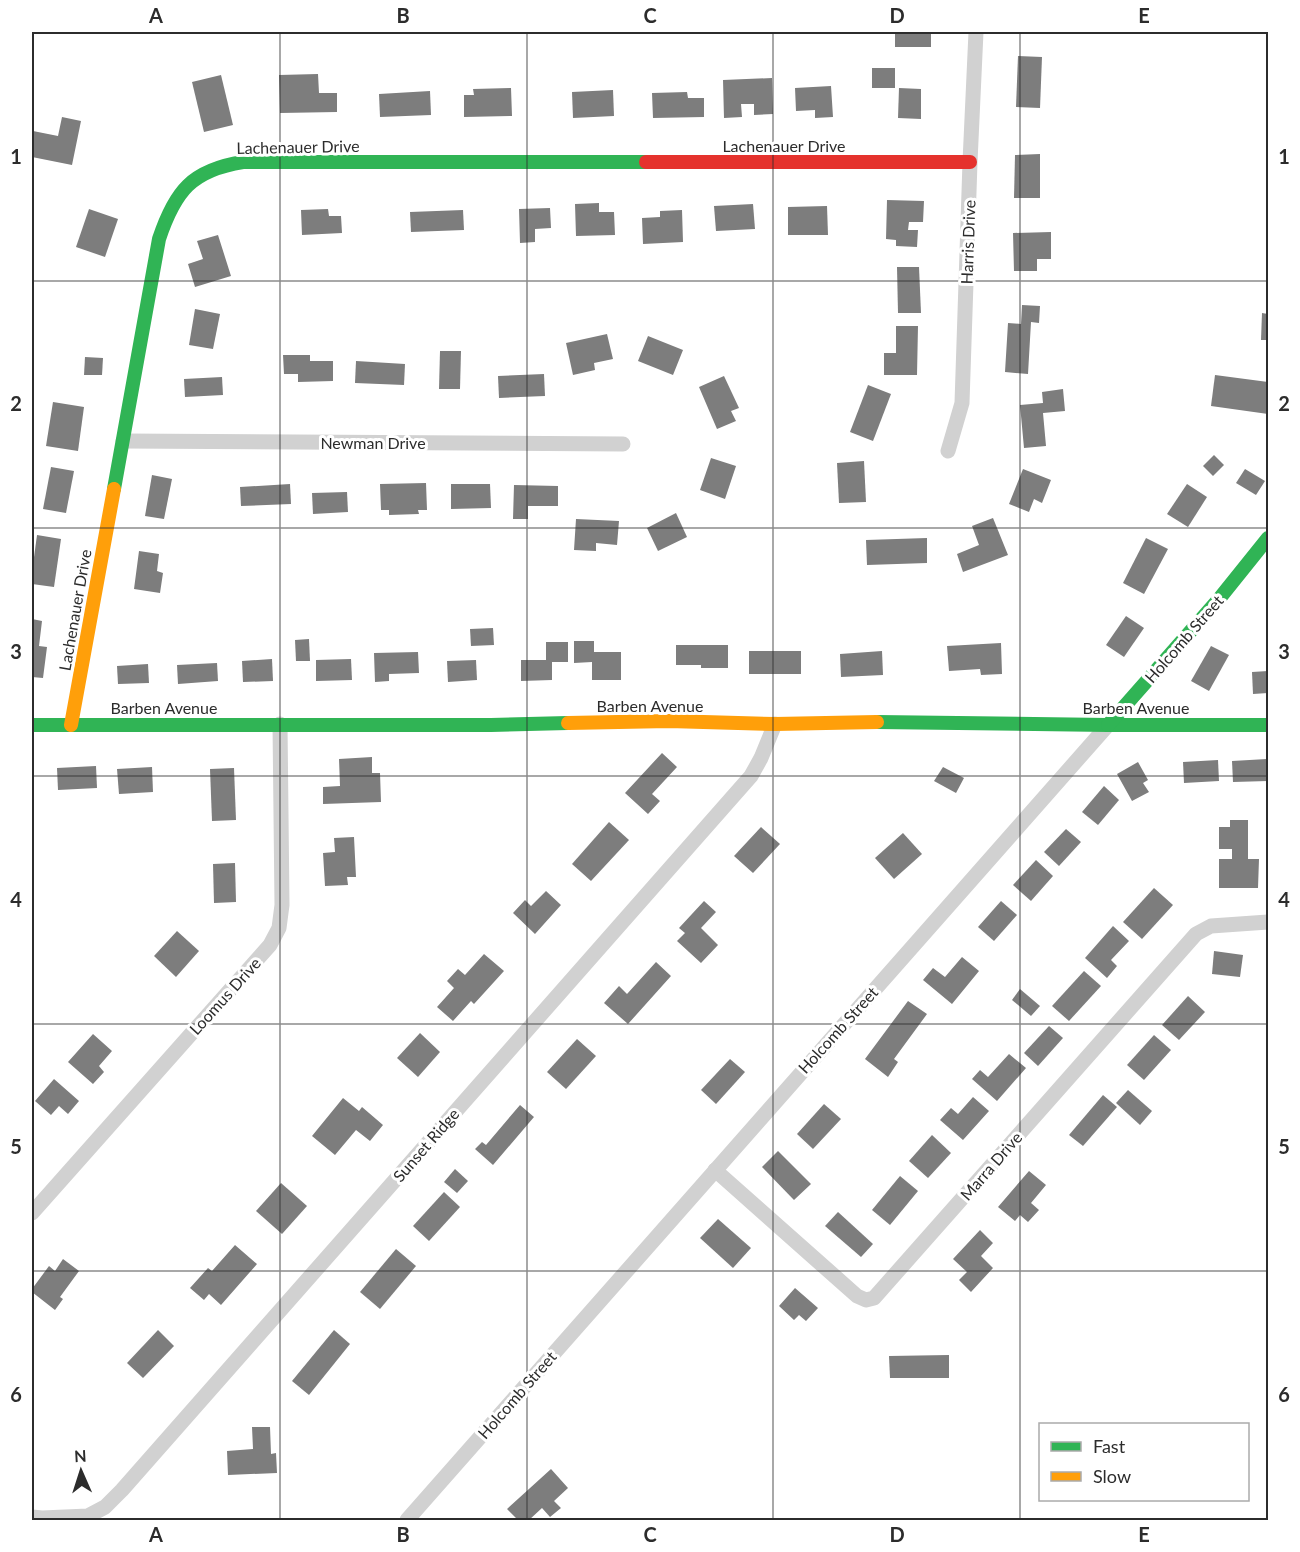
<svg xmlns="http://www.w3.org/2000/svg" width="1300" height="1552" font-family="Lato,sans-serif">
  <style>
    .building { fill: #7d7d7d }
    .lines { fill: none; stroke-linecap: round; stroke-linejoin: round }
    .street { stroke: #d1d1d1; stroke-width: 15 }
    .fast { stroke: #30b455; stroke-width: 14 }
    .slow { stroke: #ff9f0a; stroke-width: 14 }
    .jam { stroke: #e5322d; stroke-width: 14 }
    .grid { fill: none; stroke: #2c2c2c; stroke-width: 1.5; stroke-opacity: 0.55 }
    .labels { text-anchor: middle; stroke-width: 6; stroke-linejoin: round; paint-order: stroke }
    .street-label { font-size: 16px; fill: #2c2c2c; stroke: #fff }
    .neatline { fill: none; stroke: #2c2c2c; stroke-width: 2 }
    .grid-label { font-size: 20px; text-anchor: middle; font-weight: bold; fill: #2c2c2c }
  </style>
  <rect width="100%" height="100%" fill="#fff"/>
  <g class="building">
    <rect x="895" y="32" width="36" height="15"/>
    <polygon points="1018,56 1042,57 1040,108 1016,107"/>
    <rect x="872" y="68" width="23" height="20"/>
    <polygon points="318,74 319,93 337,93 337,112 280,113 279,75"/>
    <polygon points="221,75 233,125 204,132 192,82"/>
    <polygon points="772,78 773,114 754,115 754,104 741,104 742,117 724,118 723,80"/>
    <polygon points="831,86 833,117 815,118 815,110 796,111 795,88"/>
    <polygon points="511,88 512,116 464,117 464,95 474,95 473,89"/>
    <polygon points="899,88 921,89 921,119 898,118"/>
    <polygon points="613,90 614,116 573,118 572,92"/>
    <polygon points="430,91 431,115 380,117 379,94"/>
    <polygon points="687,92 688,98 704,98 704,117 653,118 652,93"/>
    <polygon points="62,117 81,121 72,165 32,157 33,131 58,136"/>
    <polygon points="1040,154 1040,198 1014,198 1015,155"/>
    <polygon points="887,200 924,201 923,222 909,222 908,230 918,230 917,247 896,246 896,240 886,239"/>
    <polygon points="599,203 599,212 614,212 615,235 576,236 575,204"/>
    <polygon points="753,204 755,229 716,231 714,206"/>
    <polygon points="827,206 828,235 788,235 788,207"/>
    <polygon points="550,208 551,228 535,229 535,242 520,243 519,209"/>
    <polygon points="89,209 118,219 105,257 76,247"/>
    <polygon points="328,209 329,216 341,216 342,233 302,235 301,210"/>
    <polygon points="463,210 464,230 411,232 410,212"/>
    <polygon points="682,210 683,242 643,244 642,218 660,217 660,211"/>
    <polygon points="1051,232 1051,259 1037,259 1037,271 1014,271 1013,233"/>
    <polygon points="218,235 231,276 195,287 188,264 203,259 197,241"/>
    <polygon points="897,267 919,267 921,313 898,313"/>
    <polygon points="1022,305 1040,306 1039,323 1031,322 1028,374 1005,372 1008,323 1021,324"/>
    <polygon points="195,309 220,314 213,349 189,345"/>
    <polygon points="1262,313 1268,314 1268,340 1261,340"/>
    <polygon points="896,326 918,326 917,375 884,375 884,353 896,353"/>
    <polygon points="607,334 613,359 594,363 595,370 573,375 566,343"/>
    <polygon points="648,336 683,350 673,375 638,361"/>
    <polygon points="440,351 461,351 460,389 439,389"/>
    <polygon points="283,355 310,355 310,361 333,361 333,381 298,382 298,374 284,374"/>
    <polygon points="85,357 103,358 102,375 84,375"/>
    <polygon points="356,361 405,364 404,385 355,383"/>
    <polygon points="544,374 545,396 499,398 498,376"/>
    <polygon points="1215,375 1268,382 1268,414 1211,406"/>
    <polygon points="724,376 739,408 731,411 736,421 717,429 699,387"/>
    <polygon points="222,377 223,395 185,397 184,379"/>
    <polygon points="868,385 891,394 873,441 850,432"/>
    <polygon points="1063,389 1065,411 1043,413 1046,446 1024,448 1020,405 1043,403 1042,392"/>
    <polygon points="53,402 84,407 78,451 46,446"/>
    <polygon points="1214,455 1224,465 1213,476 1203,466"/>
    <polygon points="711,458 736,466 725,499 700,490"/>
    <polygon points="864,461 866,502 839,503 837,463"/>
    <polygon points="51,467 74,471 66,513 43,509"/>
    <polygon points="1023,469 1051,480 1042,503 1034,499 1029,512 1009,504"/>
    <polygon points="1245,469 1265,481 1256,495 1236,483"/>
    <polygon points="152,475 172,479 164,519 145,516"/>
    <polygon points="426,483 427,510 418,510 419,514 389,515 389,510 381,510 380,484"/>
    <polygon points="290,484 291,504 241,506 240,487"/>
    <polygon points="451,484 490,484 491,508 451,509"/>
    <polygon points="1187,484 1207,497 1188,527 1167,514"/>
    <polygon points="514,485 558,486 558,506 528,506 528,519 513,519"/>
    <polygon points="347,492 348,512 313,514 312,493"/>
    <polygon points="676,513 687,537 658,551 647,528"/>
    <polygon points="993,518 1008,555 963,572 957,554 979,545 972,526"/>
    <polygon points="576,519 619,521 617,545 596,543 596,551 574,550"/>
    <polygon points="37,535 61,539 54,587 32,584 32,572"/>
    <polygon points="927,538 927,563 867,565 866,540"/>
    <polygon points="1146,538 1168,549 1144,594 1123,583"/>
    <polygon points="139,551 159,554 157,571 163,573 160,593 134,589"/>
    <polygon points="1126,616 1144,628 1124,657 1106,645"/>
    <polygon points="32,619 42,621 39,646 47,647 43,678 32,677"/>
    <polygon points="493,628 494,645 471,646 470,629"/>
    <polygon points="309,639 310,661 296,661 295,640"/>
    <polygon points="574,641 594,641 594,652 621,652 621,680 592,680 592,662 574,663"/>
    <polygon points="546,642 568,642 568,662 552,662 552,680 521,681 521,660 546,660"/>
    <polygon points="1001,643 1002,674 981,675 980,669 949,671 947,646"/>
    <polygon points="676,645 728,645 728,668 701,668 701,665 676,665"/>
    <polygon points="1211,646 1229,655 1209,691 1191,681"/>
    <rect x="749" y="651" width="52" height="23"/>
    <polygon points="882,651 883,675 841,677 840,654"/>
    <polygon points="418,652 419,673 389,674 389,681 375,682 374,653"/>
    <polygon points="272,659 273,681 243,682 242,661"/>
    <polygon points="351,659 352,680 316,681 316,660"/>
    <polygon points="476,660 477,680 448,682 447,661"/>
    <polygon points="217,663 218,681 178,684 177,665"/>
    <polygon points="148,664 149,683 118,684 117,666"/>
    <polygon points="1268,671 1268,693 1253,694 1252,672"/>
    <polygon points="662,753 677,767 652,794 660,801 648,814 625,793"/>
    <polygon points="372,757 372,773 380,773 381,802 323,804 323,787 340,786 339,759"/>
    <polygon points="1267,759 1268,781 1233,782 1232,761"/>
    <polygon points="1218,760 1219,781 1184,783 1183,762"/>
    <polygon points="1138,762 1148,780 1143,783 1149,792 1132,801 1117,774"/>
    <polygon points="96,766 97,788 58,790 57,768"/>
    <polygon points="152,767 153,792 119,794 117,769"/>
    <polygon points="943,767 964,778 956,793 934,781"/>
    <polygon points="234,768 236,820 212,821 210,769"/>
    <polygon points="1104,786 1119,800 1098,825 1082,812"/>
    <polygon points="1230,820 1248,820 1248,859 1259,859 1258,888 1219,888 1219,859 1232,859 1232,849 1219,849 1219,827 1230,827"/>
    <polygon points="609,822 629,840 591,881 572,864"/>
    <polygon points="761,827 780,844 753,873 734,856"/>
    <polygon points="1066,829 1081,842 1059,866 1044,852"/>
    <polygon points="903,833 922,854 894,879 875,858"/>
    <polygon points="354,837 356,877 347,877 348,885 325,886 323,853 335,852 334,838"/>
    <polygon points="1036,860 1053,876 1031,901 1013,885"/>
    <polygon points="235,863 236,902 214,903 213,864"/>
    <polygon points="1154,888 1173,905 1142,939 1123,922"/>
    <polygon points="546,891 561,905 535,934 513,913 525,900 531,906"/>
    <polygon points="704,901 716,912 701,928 718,945 701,963 677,941 685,933 679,928"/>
    <polygon points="1001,901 1017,915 994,941 978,927"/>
    <polygon points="1113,926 1129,941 1111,960 1117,966 1107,978 1085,958"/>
    <polygon points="177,931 199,951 176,977 154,956"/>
    <polygon points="1214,951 1243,955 1240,977 1212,974"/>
    <polygon points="484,954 504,971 474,1004 471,1001 453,1021 437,1007 454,988 447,981 458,969 465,975"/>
    <polygon points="962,957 979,971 952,1004 923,980 933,968 945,977"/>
    <polygon points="656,962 671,976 628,1024 604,1003 619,986 627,994"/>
    <polygon points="1084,971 1101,986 1069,1021 1052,1006"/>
    <polygon points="1020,989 1040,1006 1031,1016 1012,1000"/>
    <polygon points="1188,996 1205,1012 1179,1040 1162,1025"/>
    <polygon points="908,1001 927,1014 894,1059 898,1062 888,1077 865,1059"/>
    <polygon points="1049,1026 1063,1038 1038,1066 1024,1053"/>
    <polygon points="420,1033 440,1052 418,1077 397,1058"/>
    <polygon points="93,1034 112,1051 99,1066 104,1072 93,1084 68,1062"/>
    <polygon points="1154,1035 1171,1050 1144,1080 1127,1065"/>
    <polygon points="577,1039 596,1056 566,1089 547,1072"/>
    <polygon points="1009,1054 1026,1068 997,1101 972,1079 980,1070 988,1077"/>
    <polygon points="730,1059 745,1072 716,1104 701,1090"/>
    <polygon points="54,1079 79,1101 68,1114 59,1106 51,1115 35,1101"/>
    <polygon points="1128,1090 1152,1111 1140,1125 1116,1103"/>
    <polygon points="1103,1095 1117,1107 1083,1146 1069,1135"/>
    <polygon points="973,1097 989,1111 963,1140 940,1120 951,1108 958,1114"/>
    <polygon points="343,1098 359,1111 362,1107 383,1125 370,1141 356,1130 335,1155 312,1136"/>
    <polygon points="824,1104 841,1119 813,1149 797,1134"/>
    <polygon points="520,1105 534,1117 493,1165 475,1149 482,1142 486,1145"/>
    <polygon points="932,1135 951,1153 928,1178 909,1161"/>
    <polygon points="778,1151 811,1184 794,1200 762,1167"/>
    <polygon points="455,1169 468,1181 457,1193 444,1182"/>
    <polygon points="1029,1171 1046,1185 1031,1203 1039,1210 1028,1222 1020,1215 1015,1221 998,1207"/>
    <polygon points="900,1176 918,1191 890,1225 872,1210"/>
    <polygon points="281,1183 307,1206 282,1234 256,1211"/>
    <polygon points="444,1192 460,1207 429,1241 413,1226"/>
    <polygon points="838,1212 873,1244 861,1257 825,1226"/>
    <polygon points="718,1219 751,1248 733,1268 700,1238"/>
    <polygon points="980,1230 993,1243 981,1256 993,1268 971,1292 959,1280 967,1272 953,1259"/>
    <polygon points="235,1245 257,1264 221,1305 209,1294 204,1300 190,1288 208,1268 212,1271"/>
    <polygon points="396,1249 416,1266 380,1309 360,1292"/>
    <polygon points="63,1259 79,1271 60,1297 63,1299 55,1310 32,1292 32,1289 49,1266 55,1271"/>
    <polygon points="795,1288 818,1308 806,1321 799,1315 794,1320 779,1306"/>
    <polygon points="158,1330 174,1346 143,1378 127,1363"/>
    <polygon points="334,1330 350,1344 309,1395 292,1381"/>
    <polygon points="949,1355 949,1378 890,1378 889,1356"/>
    <polygon points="252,1427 270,1427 271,1454 276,1453 277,1473 228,1475 227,1451 253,1449"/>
    <polygon points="551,1469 568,1488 554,1501 561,1508 550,1517 542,1508 529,1520 518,1520 507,1509"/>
  </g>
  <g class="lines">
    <g class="street">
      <polyline points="123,441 623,444"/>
      <polyline points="948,451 962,403 970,162 976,32"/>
      <polyline points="715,1170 857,1296 866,1300 874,1298 1196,934 1211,926 1268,922"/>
      <polyline points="32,1213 270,945 279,928 282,905 280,724"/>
      <polyline points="32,1517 42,1518 88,1516 105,1507 122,1490 751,776 761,758 775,724"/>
      <polyline points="407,1520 1108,725"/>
    </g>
    <g class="fast">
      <path d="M 114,489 L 159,239 C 175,191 192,170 243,162 L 646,162"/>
      <polyline points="877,722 1108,725 1268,725"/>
      <polyline points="32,725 491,725 568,723"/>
      <polyline points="1108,725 1219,599 1268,538"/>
    </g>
    <g class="slow">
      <polyline points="568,723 669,721 775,724 877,722"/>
      <polyline points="71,725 114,489"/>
    </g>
    <polyline class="jam" points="646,162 970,162"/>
  </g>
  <path class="grid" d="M 280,32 L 280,1520M 527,32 L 527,1520M 773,32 L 773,1520M 1020,32 L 1020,1520M 32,281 L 1268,281M 32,528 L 1268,528M 32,776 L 1268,776M 32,1024 L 1268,1024M 32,1271 L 1268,1271"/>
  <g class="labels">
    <g class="street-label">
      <text x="784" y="152">Lachenauer Drive</text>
      <text transform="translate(298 147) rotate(-1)" y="6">Lachenauer Drive</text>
      <text transform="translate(968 242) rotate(-88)" y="6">Harris Drive</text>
      <text x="373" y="449">Newman Drive</text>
      <text transform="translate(75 610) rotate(-80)" y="6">Lachenauer Drive</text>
      <text transform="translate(1184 639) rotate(-49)" y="6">Holcomb Street</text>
      <text x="650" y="712">Barben Avenue</text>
      <text x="164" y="714">Barben Avenue</text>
      <text x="1136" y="714">Barben Avenue</text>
      <text transform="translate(225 996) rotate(-48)" y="6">Loomus Drive</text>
      <text transform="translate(838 1030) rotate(-48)" y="6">Holcomb Street</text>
      <text transform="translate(426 1145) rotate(-49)" y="6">Sunset Ridge</text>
      <text transform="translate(991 1166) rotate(-49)" y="6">Marra Drive</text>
      <text transform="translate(517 1395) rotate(-49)" y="6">Holcomb Street</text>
    </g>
  </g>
  <rect width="1300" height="1552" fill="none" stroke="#ffffff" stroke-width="66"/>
  <rect x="1039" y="1423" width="210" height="78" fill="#ffffff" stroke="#ababab" stroke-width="1.5"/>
  <rect x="1051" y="1442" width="30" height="9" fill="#30b455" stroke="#ababab" stroke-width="1.5"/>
  <text x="1093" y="1453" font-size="18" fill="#2c2c2c">Fast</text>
  <rect x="1051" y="1472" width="30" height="9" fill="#ff9f0a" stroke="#ababab" stroke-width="1.5"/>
  <text x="1093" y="1483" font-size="18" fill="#2c2c2c">Slow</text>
  <g transform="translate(81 1471) rotate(357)" stroke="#ffffff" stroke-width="4.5" paint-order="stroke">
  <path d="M0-4.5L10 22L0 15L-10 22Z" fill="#2c2c2c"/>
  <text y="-9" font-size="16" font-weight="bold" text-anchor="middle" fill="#2c2c2c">N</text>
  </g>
  <rect x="33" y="33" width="1234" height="1486" class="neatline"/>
  <g class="grid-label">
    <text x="156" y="23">A</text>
    <text x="403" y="23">B</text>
    <text x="650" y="23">C</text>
    <text x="897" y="23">D</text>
    <text x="1144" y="23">E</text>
    <text x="16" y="164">1</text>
    <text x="1284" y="164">1</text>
    <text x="16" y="411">2</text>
    <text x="1284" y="411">2</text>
    <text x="16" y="659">3</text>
    <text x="1284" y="659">3</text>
    <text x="16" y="907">4</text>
    <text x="1284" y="907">4</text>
    <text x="16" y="1154">5</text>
    <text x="1284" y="1154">5</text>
    <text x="16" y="1402">6</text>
    <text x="1284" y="1402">6</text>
    <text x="156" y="1542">A</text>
    <text x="403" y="1542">B</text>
    <text x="650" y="1542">C</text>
    <text x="897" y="1542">D</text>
    <text x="1144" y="1542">E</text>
  </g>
</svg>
